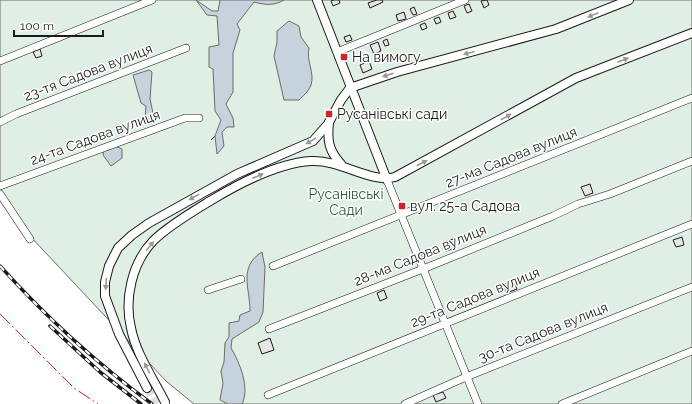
<svg xmlns="http://www.w3.org/2000/svg" width="692" height="404" font-family="Raleway,sans-serif">
  <style>
    .green { fill: #e0efe3; stroke: #6a6a6a }
    .water { fill: #c6d2dc; stroke: #6a6a6a }
    .building { fill: #e6e6e6; stroke: #1a1a1a }
    .lines { fill: none; stroke-linecap: round; stroke-linejoin: round }
    .major-tunnel { stroke: #ddd; stroke-width: 8; stroke-dasharray: 8 4; stroke-linecap: butt }
    .minor-casing { stroke: #1a1a1a; stroke-width: 8 }
    .major-casing { stroke: #1a1a1a; stroke-width: 10 }
    .minor { stroke: #fff; stroke-width: 7 }
    .major { stroke: #fff; stroke-width: 8 }
    .rail-casing { stroke: #1a1a1a; stroke-width: 3.5 }
    .rail { stroke: #fff; stroke-width: 2; stroke-dasharray: 6; stroke-linecap: butt }
    .fence { stroke: #1a1a1a; stroke-width: 1; stroke-dasharray: 5 2; stroke-linecap: butt }
    .power { stroke: #c62828; stroke-width: 1; stroke-dasharray: 14 3 2 3; stroke-linecap: butt }
    .oneway { fill: #989898 }
    .poi-dot { fill: #c62828; stroke: #fff; stroke-width: 1.5 }
    .labels { text-anchor: middle; stroke-width: 3; stroke-linejoin: round; paint-order: stroke }
    .poi-label { font-size: 14px; fill: #1a1a1a; stroke: #fff; text-anchor: start }
    .street-label { font-size: 14px; fill: #1a1a1a; stroke: #fff }
    .park-label { font-size: 14px; fill: #2b5a34; stroke: #fff }
  </style>
  <rect width="100%" height="100%" fill="#fff"/>
  <polygon class="green" points="0,0 692,0 692,404 194,404 166,381 29,235 0,195"/>
  <g class="water">
    <path d="M 196,0 L 212,11 L 218,11 L 220,0 L 284,0 C 274,6 265,5 254,2 L 237,24 L 240,30 L 233,53 L 233,92 L 226,104 L 233,118 L 234,127 L 227,127 L 222,132 L 224,146 L 217,154 L 215,136 L 221,120 L 215,111 L 213,69 L 209,67 L 209,47 L 219,45 L 217,16 L 207,15 Z"/>
    <path d="M 289,21 L 299,26 L 301,37 L 309,48 C 306,61 315,73 311,85 C 309,91 303,96 299,100 L 284,100 L 274,56 L 277,42 L 277,31 Z"/>
    <polygon points="149,70 152,72 150,99 153,113 150,119 145,118 146,106 141,103 133,75"/>
    <polygon points="115,146 122,149 122,158 111,166 103,155 104,147"/>
    <path d="M 262,252 L 265,267 L 263,312 L 259,322 L 232,339 L 231,348 C 240,363 250,388 242,404 L 228,404 L 220,400 L 223,383 L 221,371 L 224,362 L 225,343 L 229,337 L 229,323 L 239,321 L 240,315 L 250,311 C 250,288 238,267 262,252 Z"/>
  </g>
  <g class="building">
    <polygon points="334,0 339,0 340,3 333,6 331,1"/>
    <polygon points="377,0 382,0 383,2 370,8 368,3"/>
    <polygon points="487,0 489,5 484,8 481,1"/>
    <polygon points="469,4 472,11 467,13 464,6"/>
    <polygon points="414,7 417,14 413,15 410,9"/>
    <polygon points="453,11 456,17 450,19 448,13"/>
    <polygon points="404,12 406,19 398,21 396,15"/>
    <polygon points="439,17 441,22 436,24 434,19"/>
    <polygon points="425,23 427,28 422,30 420,25"/>
    <polygon points="350,35 352,40 346,42 344,37"/>
    <polygon points="387,39 389,45 385,46 383,41"/>
    <polygon points="378,42 381,51 374,54 370,45"/>
    <polygon points="40,49 42,56 36,58 33,52"/>
    <polygon points="369,61 372,69 363,73 360,65"/>
    <polygon points="590,184 593,193 585,196 581,187"/>
    <polygon points="682,237 684,245 676,247 673,240"/>
    <polygon points="453,239 456,248 446,251 443,242"/>
    <polygon points="514,281 517,289 506,293 503,285"/>
    <polygon points="384,290 387,298 380,301 377,293"/>
    <polygon points="270,338 274,350 262,354 258,343"/>
    <polygon points="443,392 446,398 436,402 433,395"/>
  </g>
  <g class="lines">
    <polyline class="major-tunnel" points="147,388 156,404"/>
    <defs>
      <g id="minor">
        <polyline points="337,52 465,0"/>
        <polyline points="0,61 152,0"/>
        <polyline points="0,122 16,114 186,48"/>
        <polyline points="387,180 478,404"/>
        <polyline points="0,186 185,118 199,118"/>
        <polyline points="0,194 30,239"/>
        <polyline points="273,266 692,98"/>
        <polyline points="208,290 241,279"/>
        <polyline points="269,329 423,269 553,216 578,204 610,194 692,161"/>
        <polyline points="268,395 692,224"/>
        <polyline points="405,404 466,377 692,287"/>
        <polyline points="562,404 692,351"/>
      </g>
      <g id="major">
        <polyline points="317,0 387,180"/>
        <path d="M 329,123 C 327,141 329,151 341,164"/>
        <polyline points="147,388 119,334 105,296 105,282 109,266 118,248 132,235 149,223 237,174 313,141 328,124 341,100 350,88 397,72 556,29 629,0"/>
        <path d="M 165,402 C 153,378 136,354 131,328 C 124,299 132,263 153,241 C 168,226 192,212 210,201 C 238,184 278,163 311,161 C 340,159 371,184 395,177 L 576,78 L 692,33"/>
      </g>
    </defs>
    <use href="#minor" class="minor-casing"/>
    <use href="#major" class="major-casing"/>
    <use href="#minor" class="minor"/>
    <use href="#major" class="major"/>
    <defs>
      <g id="rail">
        <path d="M 0,266 C 46,317 96,363 152,404"/>
        <polyline points="50,326 100,372 141,404"/>
      </g>
    </defs>
    <use href="#rail" class="rail-casing"/>
    <use href="#rail" class="rail"/>
    <polyline class="fence" points="211,140 215,136"/>
    <polyline class="power" points="0,314 74,388 98,404"/>
  </g>
  <defs><path id="oneway-solid" d="M-6-.8H1V-3.2L6.5 0L1 3.2V.8H-6Z"/></defs>
  <g class="oneway">
    <use href="#oneway-solid" transform="translate(593 15) rotate(158)"/>
    <use href="#oneway-solid" transform="translate(469 53) rotate(166)"/>
    <use href="#oneway-solid" transform="translate(623 60) rotate(-21)"/>
    <use href="#oneway-solid" transform="translate(388 75) rotate(162)"/>
    <use href="#oneway-solid" transform="translate(506 117) rotate(-29)"/>
    <use href="#oneway-solid" transform="translate(311 141) rotate(149)"/>
    <use href="#oneway-solid" transform="translate(422 163) rotate(-28)"/>
    <use href="#oneway-solid" transform="translate(258 176) rotate(-22)"/>
    <use href="#oneway-solid" transform="translate(194 197) rotate(151)"/>
    <use href="#oneway-solid" transform="translate(150 246) rotate(-51)"/>
    <use href="#oneway-solid" transform="translate(106 284) rotate(94)"/>
    <use href="#oneway-solid" transform="translate(147 368) rotate(-116)"/>
  </g>
  <g class="poi-dot">
    <rect x="340" y="53" width="8" height="8" rx="2"/>
    <rect x="325" y="110" width="8" height="8" rx="2"/>
    <rect x="398" y="202" width="8" height="8" rx="2"/>
  </g>
  <g class="labels">
    <g class="poi-label">
      <text x="352" y="62">На вимогу</text>
      <text x="337" y="119">Русанівські сади</text>
      <text x="410" y="211">вул. 25-а Садова</text>
    </g>
    <g class="street-label">
      <text transform="translate(88 72) rotate(-21)" y="5">23-тя Садова вулиця</text>
      <text transform="translate(95 137) rotate(-20)" y="5">24-та Садова вулиця</text>
      <text transform="translate(511 157) rotate(-22)" y="5">27-ма Садова вулиця</text>
      <text transform="translate(420 255) rotate(-22)" y="5">28-ма Садова вулиця</text>
      <text transform="translate(475 297) rotate(-22)" y="5">29-та Садова вулиця</text>
      <text transform="translate(543 332) rotate(-22)" y="5">30-та Садова вулиця</text>
    </g>
    <g class="park-label">
      <text x="346" y="199">Русанівські<tspan x="346" dy="16">Сади</tspan></text>
    </g>
  </g>
  <path d="M14 30v6h89v-6" fill="none" stroke="#1a1a1a" stroke-width="2"/>
  <text x="20" y="30" font-size="12" fill="#1a1a1a" stroke="#ffffff" stroke-width="3" paint-order="stroke">100 m</text>
</svg>
